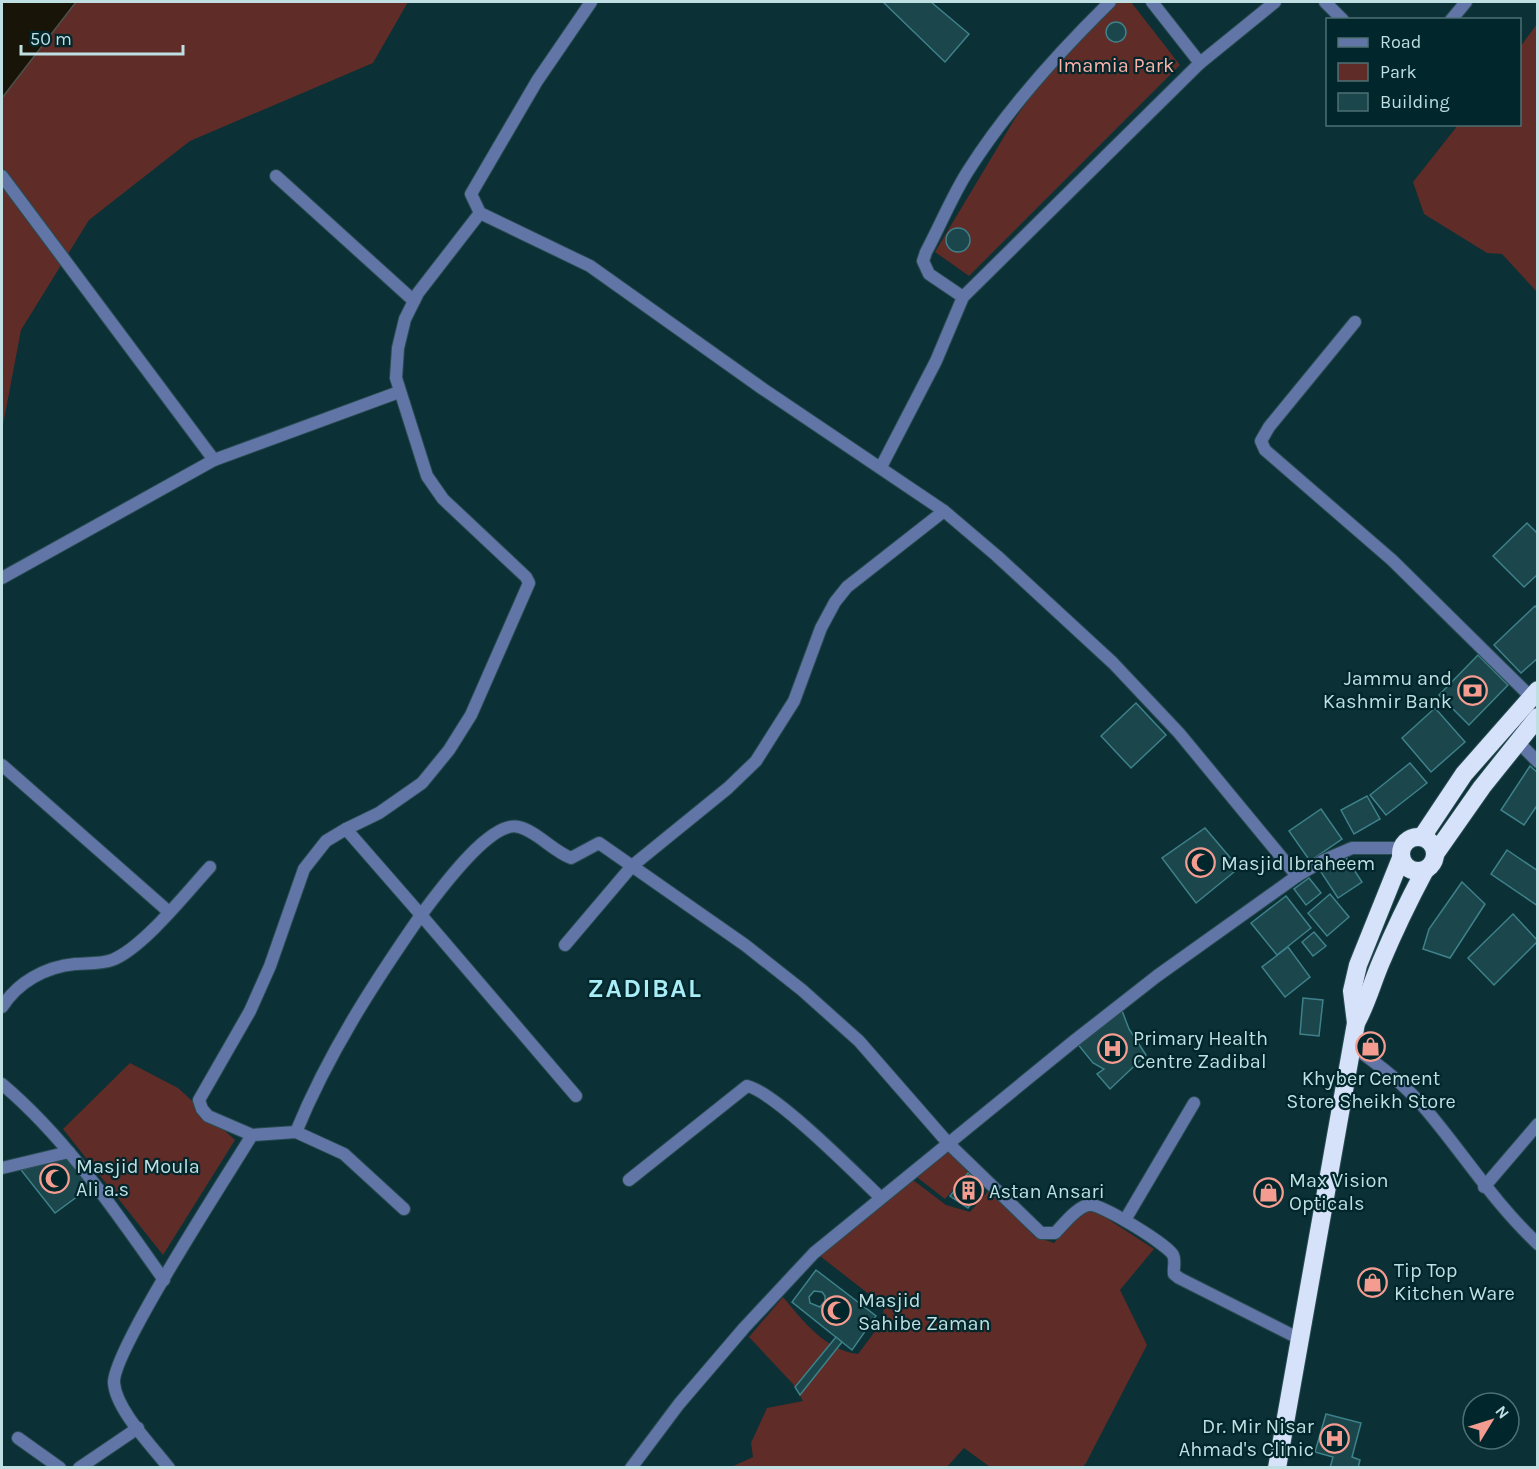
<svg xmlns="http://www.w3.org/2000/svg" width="1539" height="1469" font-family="Karla,sans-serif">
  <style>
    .green { fill: #5f2c27 }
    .water { fill: #191408; stroke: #4b514a; stroke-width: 1.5 }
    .building { fill: #1b464c; stroke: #3e818a; stroke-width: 1.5; fill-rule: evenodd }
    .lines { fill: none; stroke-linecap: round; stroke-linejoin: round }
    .street-casing { stroke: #284c51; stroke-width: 14 }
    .highway-casing { stroke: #284c51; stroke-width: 20 }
    .street { stroke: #6175a7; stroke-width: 12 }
    .highway { stroke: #d6e1fa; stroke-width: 18 }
    .labels { text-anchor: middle; stroke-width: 4.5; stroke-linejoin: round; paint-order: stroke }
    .park-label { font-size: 20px; fill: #fdb2a8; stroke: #01262b }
    .poi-label { font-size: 20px; fill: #bfdfe3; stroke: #01262b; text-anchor: start }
    .district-label { font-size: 26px; font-weight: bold; letter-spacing: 1.5px; fill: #a9edf7; stroke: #01262b }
  </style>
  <rect width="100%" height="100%" fill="#0b3035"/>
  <g class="green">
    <polygon points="2,2 408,2 373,63 190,141 89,220 21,330 2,430"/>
    <polygon points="1117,2 1131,2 1180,65 969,276 935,252 1014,120 1058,57"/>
    <polygon points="1537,24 1537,292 1502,254 1487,253 1424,214 1413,182 1458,125 1520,124 1520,47"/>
    <polygon points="130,1063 178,1088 235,1140 163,1255 63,1129"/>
    <polygon points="948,1147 968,1173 945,1199 914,1175"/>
    <path d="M 913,1180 L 946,1205 L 970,1212 L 989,1190 L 1034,1236 L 1054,1243 L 1080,1214 L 1094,1210 L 1154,1249 L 1120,1290 L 1147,1345 L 1086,1463 L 1083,1467 L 990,1467 L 964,1448 L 947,1467 L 729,1468 L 753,1457 L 751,1443 L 767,1408 L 803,1401 L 793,1384 L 749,1337 L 783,1297 C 803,1321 825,1350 858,1354 L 882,1322 L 884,1306 L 820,1256 Z"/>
  </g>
  <polygon class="water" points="2,2 76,2 2,98"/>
  <g class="building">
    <polygon points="878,2 931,2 969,34 945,62 883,2"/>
    <circle cx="1116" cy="32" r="10"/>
    <circle cx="958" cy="240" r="12"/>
    <polygon points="1527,523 1538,534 1538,574 1524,587 1493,556"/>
    <polygon points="1535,606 1538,609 1538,658 1521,673 1494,645"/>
    <polygon points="1478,655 1508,685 1469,725 1439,695"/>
    <polygon points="1136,703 1166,735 1131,768 1101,736"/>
    <polygon points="1435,708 1465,742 1431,772 1402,738"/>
    <polygon points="1410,763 1427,783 1386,815 1370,795"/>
    <polygon points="1530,766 1538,773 1538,804 1524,825 1501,810"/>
    <polygon points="1367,796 1380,819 1354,834 1341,810"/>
    <polygon points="1321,809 1342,839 1310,861 1289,831"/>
    <polygon points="1205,828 1239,868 1196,903 1162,858"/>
    <polygon points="1507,850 1538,871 1538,906 1491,874"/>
    <polygon points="1345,856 1362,882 1338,898 1321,872"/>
    <polygon points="1309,878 1321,893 1306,905 1294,889"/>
    <polygon points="1462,882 1485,904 1450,958 1423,949 1429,929"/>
    <polygon points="1330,894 1349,917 1327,936 1308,913"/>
    <polygon points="1286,896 1311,928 1277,955 1251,923"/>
    <polygon points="1513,914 1538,941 1494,985 1468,958"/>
    <polygon points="1314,932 1326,946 1313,956 1302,942"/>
    <polygon points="1288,947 1310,977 1285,997 1262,967"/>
    <polygon points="1303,998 1323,1000 1319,1036 1300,1034"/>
    <polygon points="1121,1008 1129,1029 1146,1055 1110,1089 1097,1074 1104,1069 1093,1063 1076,1042"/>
    <polygon points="66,1157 90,1187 55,1213 21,1170"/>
    <polygon points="968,1173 985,1186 968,1208 950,1196"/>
    <path d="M 816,1270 L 876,1316 L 852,1350 L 792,1302 ZM 814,1291 L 822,1292 L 825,1296 L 825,1301 L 820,1307 L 810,1303 L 809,1297 Z"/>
    <polygon points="836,1337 842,1342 800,1395 795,1387"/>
    <polygon points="1326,1414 1361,1423 1352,1457 1360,1460 1358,1468 1330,1468 1333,1457 1315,1452"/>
  </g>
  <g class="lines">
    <defs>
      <g id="street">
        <polyline points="591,2 537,81 471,194 480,213 590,266 763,389 944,511 997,556 1113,663 1179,733 1297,876"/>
        <polyline points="1152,2 1200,63"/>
        <polyline points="1325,2 1343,20"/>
        <polyline points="1451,20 1466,2"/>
        <polyline points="2,176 214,460"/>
        <polyline points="276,176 414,301"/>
        <path d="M 963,297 L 929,274 L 923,261 L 926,252 C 940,226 952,196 968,171 C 1008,108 1058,53 1110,2"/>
        <polyline points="1355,322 1269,427 1261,441 1265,450 1392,560 1531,697"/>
        <polyline points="881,467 936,361 963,297 1200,63 1275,2"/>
        <polyline points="2,578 214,460 399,392"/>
        <polyline points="1517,741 1538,762"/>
        <polyline points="2,765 169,912"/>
        <polyline points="346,829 379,813 422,783 449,750 471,715 529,583 526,577 443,499 427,476 396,378 398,348 405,319 418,293 480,213"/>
        <polyline points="565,945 632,866 728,788 756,761 794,701 821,628 835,602 847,587 944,511"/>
        <path d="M 2,1007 C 18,982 45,967 75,964 C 86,963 102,964 112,960 C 143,948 187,892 210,867"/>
        <path d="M 1351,1045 C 1379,1065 1406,1085 1428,1112 C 1465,1156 1495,1204 1538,1244"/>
        <path d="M 2,1084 C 67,1139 115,1211 164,1280"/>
        <path d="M 296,1132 C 328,1054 373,984 421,915 L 576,1096"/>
        <polyline points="2,1168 69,1152"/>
        <path d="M 629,1180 L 747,1086 C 775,1092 856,1174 880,1197"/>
        <polyline points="1484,1187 1538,1124"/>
        <path d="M 404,1209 L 344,1154 L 296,1132 L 252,1135 L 208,1116 L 202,1109 L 199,1100 L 250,1011 L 270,966 L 304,869 L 326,841 L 346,829 L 421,915 C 437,894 490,819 519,827 C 536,831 553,851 571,858 L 599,843 L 745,945 L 802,990 L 859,1041 L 948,1143 L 1041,1233 L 1055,1233 C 1063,1225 1078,1205 1090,1205 C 1102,1204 1168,1245 1173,1255 C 1176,1261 1173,1268 1174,1274 L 1179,1278 L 1300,1339"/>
        <polyline points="1125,1220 1194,1103"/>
        <polyline points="18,1438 60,1468"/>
        <polyline points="79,1468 138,1428"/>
        <path d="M 169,1468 C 153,1447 116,1410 114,1383 C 112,1352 229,1173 252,1135"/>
        <polyline points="631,1468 679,1404 744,1328 814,1253 1074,1041 1157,976 1297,876 1324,860 1352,848 1401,848"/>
      </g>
      <g id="highway">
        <circle cx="1418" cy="854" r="17"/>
        <polyline points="1422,837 1464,774 1538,690"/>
        <polyline points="1435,854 1482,787 1538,717"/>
        <polyline points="1356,1023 1352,991 1358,965 1401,858"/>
        <path d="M 1277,1468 L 1356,1023 C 1367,1003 1372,983 1381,962 C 1394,931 1409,900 1425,870"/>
      </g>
    </defs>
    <use href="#street" class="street-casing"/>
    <use href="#highway" class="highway-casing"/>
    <use href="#street" class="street"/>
    <use href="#highway" class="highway"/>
  </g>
  <defs>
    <symbol id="bank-ring" viewBox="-11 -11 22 22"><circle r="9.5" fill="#01262b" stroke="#f59c91" stroke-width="1.5"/><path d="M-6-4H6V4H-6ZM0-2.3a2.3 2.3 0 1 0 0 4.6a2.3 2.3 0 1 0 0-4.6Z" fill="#f59c91"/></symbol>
    <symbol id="mosque-ring" viewBox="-11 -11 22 22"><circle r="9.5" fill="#01262b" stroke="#f59c91" stroke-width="1.5"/><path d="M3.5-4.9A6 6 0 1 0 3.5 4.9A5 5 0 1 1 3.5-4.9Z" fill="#f59c91"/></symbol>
    <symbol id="shop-ring" viewBox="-11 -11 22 22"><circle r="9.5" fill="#01262b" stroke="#f59c91" stroke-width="1.5"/><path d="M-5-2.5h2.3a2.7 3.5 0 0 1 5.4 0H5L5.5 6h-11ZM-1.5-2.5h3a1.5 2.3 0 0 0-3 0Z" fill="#f59c91"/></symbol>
    <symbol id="hospital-ring" viewBox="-11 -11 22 22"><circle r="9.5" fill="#01262b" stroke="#f59c91" stroke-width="1.5"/><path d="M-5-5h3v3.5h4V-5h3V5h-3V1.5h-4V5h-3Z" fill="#f59c91"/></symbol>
    <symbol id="building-ring" viewBox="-11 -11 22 22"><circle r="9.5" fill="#01262b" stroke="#f59c91" stroke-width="1.5"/><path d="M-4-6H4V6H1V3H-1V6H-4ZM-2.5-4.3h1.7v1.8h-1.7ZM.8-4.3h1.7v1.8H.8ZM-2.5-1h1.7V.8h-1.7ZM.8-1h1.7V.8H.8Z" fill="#f59c91"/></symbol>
  </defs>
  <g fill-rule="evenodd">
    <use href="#bank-ring" x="1456" y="674" width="33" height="33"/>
    <use href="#mosque-ring" x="1184" y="846" width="33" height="33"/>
    <use href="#shop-ring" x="1354" y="1030" width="33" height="33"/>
    <use href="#hospital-ring" x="1096" y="1032" width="33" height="33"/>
    <use href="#mosque-ring" x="38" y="1162" width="33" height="33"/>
    <use href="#building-ring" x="952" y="1174" width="33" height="33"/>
    <use href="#shop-ring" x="1252" y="1176" width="33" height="33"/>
    <use href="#shop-ring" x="1356" y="1266" width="33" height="33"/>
    <use href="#mosque-ring" x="820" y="1294" width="33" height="33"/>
    <use href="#hospital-ring" x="1318" y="1422" width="33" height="33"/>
  </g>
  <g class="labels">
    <g class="park-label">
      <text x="1116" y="72">Imamia Park</text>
    </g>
    <g class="poi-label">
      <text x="1452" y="685" text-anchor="end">Jammu and<tspan x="1452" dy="23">Kashmir Bank</tspan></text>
      <text x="1221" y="870">Masjid Ibraheem</text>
      <text x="1133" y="1045">Primary Health<tspan x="1133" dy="23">Centre Zadibal</tspan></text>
      <text x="1371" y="1085" text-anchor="middle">Khyber Cement<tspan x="1371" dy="23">Store Sheikh Store</tspan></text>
      <text x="76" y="1173">Masjid Moula<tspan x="76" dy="23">Ali a.s</tspan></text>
      <text x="1289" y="1187">Max Vision<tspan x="1289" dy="23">Opticals</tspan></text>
      <text x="989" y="1198">Astan Ansari</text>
      <text x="1394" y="1277">Tip Top<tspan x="1394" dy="23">Kitchen Ware</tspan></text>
      <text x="858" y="1307">Masjid<tspan x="858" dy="23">Sahibe Zaman</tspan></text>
      <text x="1314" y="1433" text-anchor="end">Dr. Mir Nisar<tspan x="1314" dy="23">Ahmad's Clinic</tspan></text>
    </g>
    <g class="district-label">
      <text x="645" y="997">ZADIBAL</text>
    </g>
  </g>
  <rect width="1539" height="1469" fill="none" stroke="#bfdfe3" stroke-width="6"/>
  <rect x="1326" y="18" width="195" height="108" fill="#01262b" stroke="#4d7075" stroke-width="1.5"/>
  <rect x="1338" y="38" width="30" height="9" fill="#6175a7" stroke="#4d7075" stroke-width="1.5"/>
  <text x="1380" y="48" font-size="18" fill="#bfdfe3">Road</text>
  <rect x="1338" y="63" width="30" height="18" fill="#5f2c27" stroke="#4d7075" stroke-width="1.5"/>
  <text x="1380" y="78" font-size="18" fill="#bfdfe3">Park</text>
  <rect x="1338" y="93" width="30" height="18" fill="#1b464c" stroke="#4d7075" stroke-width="1.5"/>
  <text x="1380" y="108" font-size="18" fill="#bfdfe3">Building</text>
  <g transform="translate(1491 1421) rotate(52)"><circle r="28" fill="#01262b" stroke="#4d7075" stroke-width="1.5"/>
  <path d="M0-4.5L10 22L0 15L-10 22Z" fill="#f59c91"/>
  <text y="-9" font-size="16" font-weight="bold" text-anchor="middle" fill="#bfdfe3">N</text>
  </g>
  <path d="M21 45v9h162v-9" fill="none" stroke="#bfdfe3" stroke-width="3"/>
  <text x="30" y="45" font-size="18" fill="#bfdfe3" stroke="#01262b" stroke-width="4.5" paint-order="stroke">50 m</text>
</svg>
